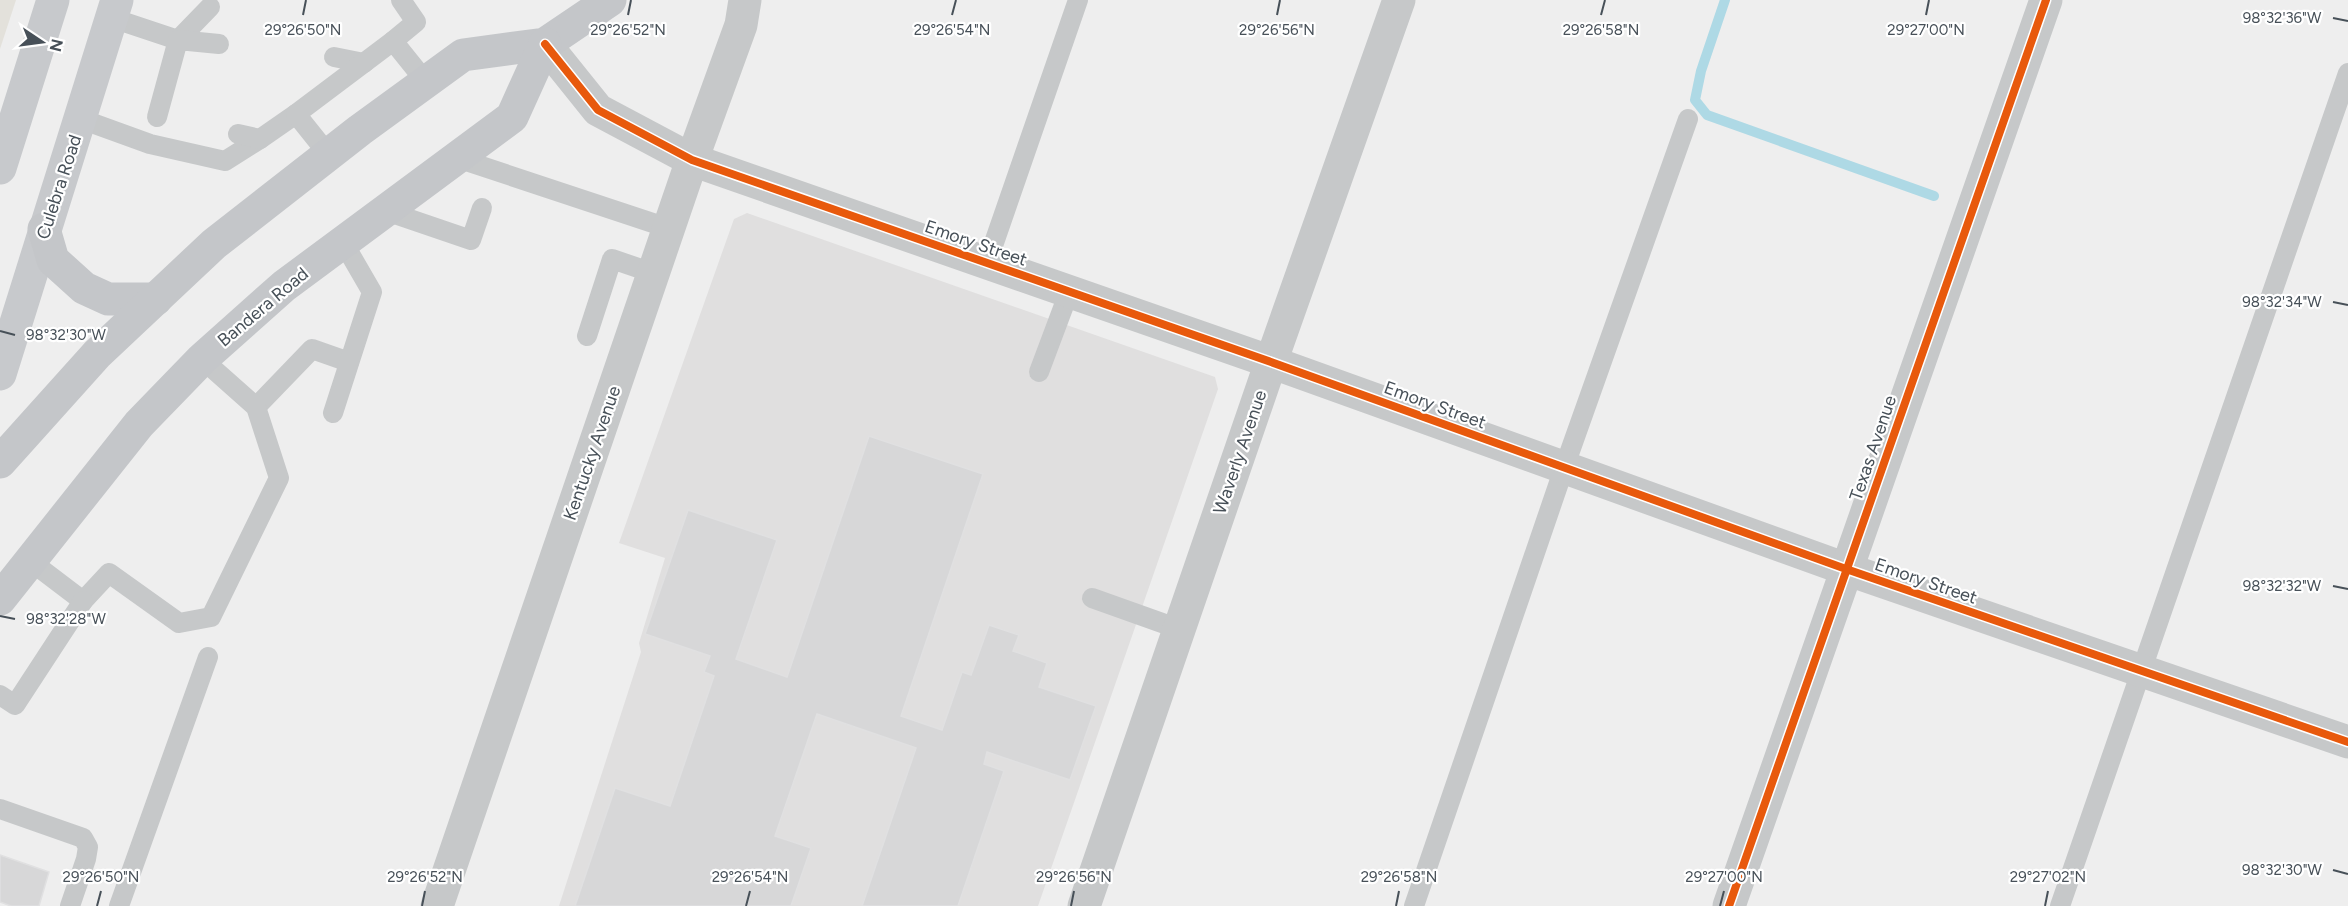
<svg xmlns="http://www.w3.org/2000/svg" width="2348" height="906" font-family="Figtree,sans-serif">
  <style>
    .commercial { fill: #e3e1db }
    .education { fill: #e0dfdf }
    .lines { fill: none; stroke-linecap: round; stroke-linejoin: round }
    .stream { stroke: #aed9e5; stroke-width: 10 }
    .building { fill: #d7d7d8; stroke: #e0e0e1; stroke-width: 1.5 }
    .service { stroke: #c6c8c9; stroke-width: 20 }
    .minor { stroke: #c6c8c9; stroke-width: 33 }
    .secondary { stroke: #c7c9cc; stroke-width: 33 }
    .primary { stroke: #c4c6c9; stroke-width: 33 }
    .cycleway-casing { stroke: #fff; stroke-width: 11 }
    .cycleway { stroke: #e8590c; stroke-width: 8 }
    .ticks { fill: none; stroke: #475058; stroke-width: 2 }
    .labels { text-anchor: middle; stroke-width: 4.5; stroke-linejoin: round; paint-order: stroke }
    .street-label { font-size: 18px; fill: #475058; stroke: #fff }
    .ticks-label { font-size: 15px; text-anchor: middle; fill: #475058; stroke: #fff; stroke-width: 4.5; stroke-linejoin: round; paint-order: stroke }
  </style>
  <rect width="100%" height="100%" fill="#eee"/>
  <polygon class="commercial" points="0,0 16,0 0,49"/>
  <polygon class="education" points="747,213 1215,377 1218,389 1038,906 559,906 641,652 639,643 665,558 619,543 734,219"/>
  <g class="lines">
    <polyline class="stream" points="1725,0 1701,71 1695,100 1707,115 1934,196"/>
  </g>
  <g class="building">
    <polygon points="869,436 983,474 901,716 942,730 962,672 971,675 989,625 1019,635 1013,651 1047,663 1039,687 1096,706 1070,780 987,752 984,764 1004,771 958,906 862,906 916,748 817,714 775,836 811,848 791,906 575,906 615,788 670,806 714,676 704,672 710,656 645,634 688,510 777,540 736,659 787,677"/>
    <polygon points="0,855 49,872 39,906 11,906 0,902"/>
  </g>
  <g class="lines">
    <g class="service">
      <polyline points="112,18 178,40 210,7"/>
      <polyline points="393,41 416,22 401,0"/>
      <polyline points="334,57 364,63"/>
      <polyline points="157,117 178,40 219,44"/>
      <polyline points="81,119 150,144 225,161 260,139"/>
      <polyline points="238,134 260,139 296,114"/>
      <polyline points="328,154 296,114 393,41 426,82"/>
      <polyline points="457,158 668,228"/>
      <polyline points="386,211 471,240 482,208"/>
      <polyline points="987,263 1078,0"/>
      <polyline points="587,336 612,259 653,273"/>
      <polyline points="1039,372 1069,292"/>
      <polyline points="256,407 312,349 349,362"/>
      <polyline points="333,413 372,292 343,242"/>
      <polyline points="29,560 83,601 109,573 179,623 211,617 279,478 256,407 202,359"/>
      <polyline points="1092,598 1179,629"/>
      <polyline points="0,695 15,705 83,601"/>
      <polyline points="0,809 83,838 88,847 86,859 70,906"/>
      <polyline points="119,906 208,657"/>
      <polyline points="1414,906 1564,468 1688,119"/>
      <polyline points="2060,906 2348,73"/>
    </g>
    <g class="minor">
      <polyline points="545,44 598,110 692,160 1271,362 1846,569 2348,742"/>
      <polyline points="437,906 692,160 741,25 745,0"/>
      <polyline points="1084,906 1271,362 1399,0"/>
      <polyline points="1729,906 2046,0"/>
    </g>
    <g class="secondary">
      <polyline points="0,168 53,0"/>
      <polyline points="0,374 117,0"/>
    </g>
    <g class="primary">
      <polyline points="44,229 53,260 84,288 108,299 156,299"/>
      <polyline points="0,462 97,354 214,244 360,130 463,55 545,44 610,0"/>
      <polyline points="0,599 139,424 202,359 284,286 512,117 545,44"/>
    </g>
    <defs>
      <g id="cycleway">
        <polyline points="545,44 598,110 692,160 1271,362 1846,569 2348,742"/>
        <polyline points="1729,906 2046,0"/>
      </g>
    </defs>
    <use href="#cycleway" class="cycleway-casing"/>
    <use href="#cycleway" class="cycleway"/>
  </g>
  <path class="ticks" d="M 303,15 L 306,0M 628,15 L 631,0M 952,15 L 956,0M 1277,15 L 1280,0M 1601,15 L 1605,0M 1926,15 L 1929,0M 2333,18 L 2348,21M 2333,302 L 2348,305M 0,331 L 15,335M 2333,586 L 2348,589M 0,616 L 15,619M 2333,870 L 2348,874M 97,906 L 101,891M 422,906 L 425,891M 746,906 L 750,891M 1071,906 L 1074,891M 1396,906 L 1399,891M 1720,906 L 1724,891M 2045,906 L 2048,891"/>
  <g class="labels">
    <g class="street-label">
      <text transform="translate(59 187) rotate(-72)" y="6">Culebra Road</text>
      <text transform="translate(976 243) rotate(19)" y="6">Emory Street</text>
      <text transform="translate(263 307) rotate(-40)" y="6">Bandera Road</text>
      <text transform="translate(1435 405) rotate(20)" y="6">Emory Street</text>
      <text transform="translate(1873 448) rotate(-71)" y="6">Texas Avenue</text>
      <text transform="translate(1240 452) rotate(-71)" y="6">Waverly Avenue</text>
      <text transform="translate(592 453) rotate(-71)" y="6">Kentucky Avenue</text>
      <text transform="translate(1926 581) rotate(19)" y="6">Emory Street</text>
    </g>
  </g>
  <g class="ticks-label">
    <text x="2282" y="23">98°32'36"W</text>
    <text x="303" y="35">29°26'50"N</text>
    <text x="628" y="35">29°26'52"N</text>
    <text x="952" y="35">29°26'54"N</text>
    <text x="1277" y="35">29°26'56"N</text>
    <text x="1926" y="35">29°27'00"N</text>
    <text x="1601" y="35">29°26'58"N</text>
    <text x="2282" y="307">98°32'34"W</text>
    <text x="66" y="340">98°32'30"W</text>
    <text x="2282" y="591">98°32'32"W</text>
    <text x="66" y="624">98°32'28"W</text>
    <text x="2282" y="875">98°32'30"W</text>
    <text x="101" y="882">29°26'50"N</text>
    <text x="425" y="882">29°26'52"N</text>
    <text x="750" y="882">29°26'54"N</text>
    <text x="1074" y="882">29°26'56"N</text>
    <text x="1399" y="882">29°26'58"N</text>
    <text x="1724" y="882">29°27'00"N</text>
    <text x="2048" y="882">29°27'02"N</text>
  </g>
  <g transform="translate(42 42) rotate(103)" stroke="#ffffff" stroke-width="4.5" paint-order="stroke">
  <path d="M0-4.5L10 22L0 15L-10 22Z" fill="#475058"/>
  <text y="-9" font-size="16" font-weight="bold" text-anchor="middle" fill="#475058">N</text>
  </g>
</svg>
